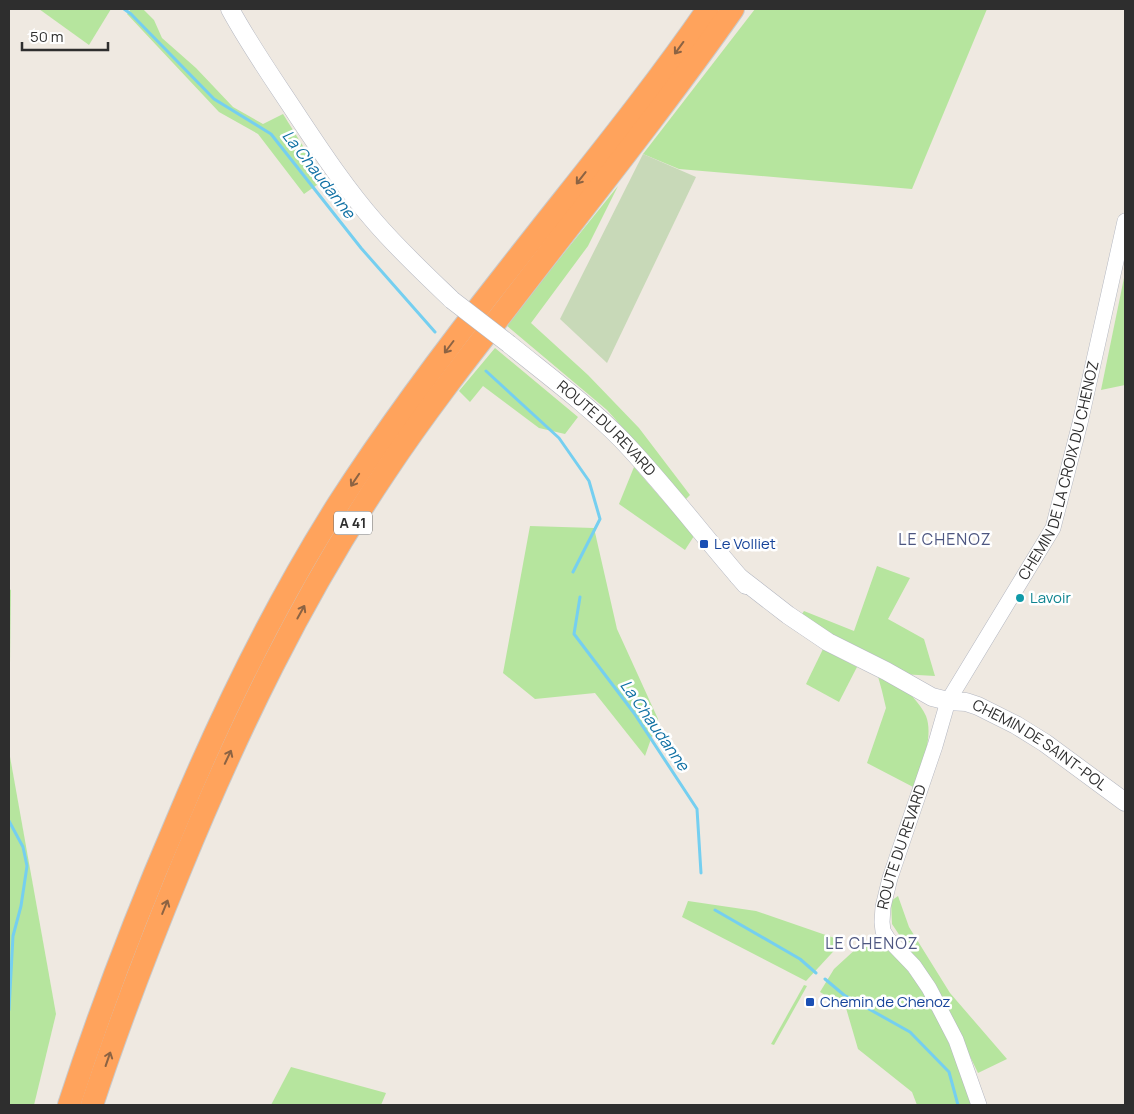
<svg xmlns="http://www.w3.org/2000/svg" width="1134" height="1114" font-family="Manrope,sans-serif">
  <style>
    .green { fill: #b6e59e }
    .cemetery { fill: #c8d9b8 }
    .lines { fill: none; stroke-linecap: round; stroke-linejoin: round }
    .stream { stroke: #75cff0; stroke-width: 3 }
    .tertiary-casing { stroke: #b4b7c1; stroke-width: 16 }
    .secondary-casing { stroke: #b4b7c1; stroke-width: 19 }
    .motorway-casing { stroke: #c9c9c9; stroke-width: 24 }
    .tertiary { stroke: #fff; stroke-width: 15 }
    .secondary { stroke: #fff; stroke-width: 18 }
    .motorway { stroke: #ffa35c; stroke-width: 22 }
    .secondary-bridge-casing { stroke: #b4b7c1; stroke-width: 19; stroke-linecap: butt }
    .secondary-bridge { stroke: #fff; stroke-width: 18 }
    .oneway { stroke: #8c6343 }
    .transit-dot { fill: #1a4fb4; stroke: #fff; stroke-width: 2 }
    .culture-dot { fill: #0f9aa8; stroke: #fff; stroke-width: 2 }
    .labels { text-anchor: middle; stroke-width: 5; stroke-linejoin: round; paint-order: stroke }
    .shield { fill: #fff; stroke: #6d6d6d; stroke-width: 1 }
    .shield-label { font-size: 14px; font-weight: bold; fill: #2e2e2e }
    .street-label { font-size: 15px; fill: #2e2e2e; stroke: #fff }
    .transit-label { font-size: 15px; fill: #164399; stroke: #fff; text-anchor: start }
    .culture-label { font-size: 15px; fill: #0d838f; stroke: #fff; text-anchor: start }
    .water-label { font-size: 16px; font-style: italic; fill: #0d6fa3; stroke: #fff }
    .neighbourhood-label { font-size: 16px; letter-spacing: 1px; fill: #4d5680; stroke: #fff }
  </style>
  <rect width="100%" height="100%" fill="#efe9e1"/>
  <g class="green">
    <polygon points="39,9 111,9 89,45"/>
    <polygon points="131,9 143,9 154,20 162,38 196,68 233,107 263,124 283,114 324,180 304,194 258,134 219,112 127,14"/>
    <polygon points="755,9 987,9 912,189 679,169 643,154"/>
    <polygon points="618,186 588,246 531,323 588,375 639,428 690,495 686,499 607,410 506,325"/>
    <polygon points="1125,273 1125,385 1101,390"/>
    <polygon points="495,348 578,417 565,434 539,428 483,386 470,402 459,391"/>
    <polygon points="634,467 694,536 685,550 619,504"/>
    <polygon points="530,526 594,528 617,629 658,719 645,756 595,693 535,699 503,673"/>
    <path d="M 877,566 L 910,578 L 888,619 L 924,639 L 935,676 L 901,674 L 897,680 C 906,690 921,704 926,716 C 934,736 921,768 915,788 L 867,763 L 886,708 L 882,691 L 874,662 L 798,620 L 804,611 L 854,631 Z"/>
    <polygon points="9,589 11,590 9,738"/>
    <polygon points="823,649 857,667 839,702 806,684"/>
    <polygon points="9,751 56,1014 34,1105 9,1105"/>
    <polygon points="898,896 909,927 950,993 1007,1059 978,1073 942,998 923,967 908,948 892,924 891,901"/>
    <polygon points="688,901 756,911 843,941 806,981 682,917"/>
    <polygon points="882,946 898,958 926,995 954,1054 971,1105 917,1105 912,1092 858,1049 846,1008 820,992 834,969 858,947"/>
    <polygon points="804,985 807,986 774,1045 771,1044"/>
    <polygon points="291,1067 386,1093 381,1105 271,1105"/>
  </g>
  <polygon class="cemetery" points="643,154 696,177 607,363 560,319"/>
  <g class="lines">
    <g class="stream">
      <polyline points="124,9 131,14 214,99 271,134 361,248 435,332"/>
      <polyline points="486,371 559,438 589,481 600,519 573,572"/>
      <polyline points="580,597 574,634 634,713 697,809 701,873"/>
      <polyline points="9,821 23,847 27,866 21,906 13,936 9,1010"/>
      <polyline points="715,910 800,959 816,973"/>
      <polyline points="825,979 844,995 910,1032 949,1072 958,1105"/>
    </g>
    <defs>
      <g id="tertiary">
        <path id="s1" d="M 979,1105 L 956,1040 L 929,988 L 914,966 L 888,939 L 883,931 L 882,922 L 883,907 L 890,878 L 935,746 L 948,701 L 1053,528 L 1080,423 L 1125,221"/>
      </g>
      <g id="secondary">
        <path d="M 230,9 C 250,46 274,80 297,115 C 321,151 346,189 375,222 C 399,250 426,275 452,300"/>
        <path id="s2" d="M 509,344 C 547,375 588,405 622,440 C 666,486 704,537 746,585"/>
        <path id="s3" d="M 739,577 L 788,615 L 828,642 L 886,671 L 932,697 L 948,701 L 966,702 L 978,706 L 1016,725 L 1045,743 L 1125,802"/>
      </g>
      <g id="motorway">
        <path d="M 69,1105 C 100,1010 136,916 176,823 C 222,713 275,604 339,503 C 391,422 449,345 509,269 C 576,183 646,99 708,9"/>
        <path d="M 92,1105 C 118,1026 148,948 180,870 C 237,731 302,596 386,471 C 424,414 466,360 508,306 C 584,207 662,110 733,9"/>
      </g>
    </defs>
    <use href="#tertiary" class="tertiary-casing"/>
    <use href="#secondary" class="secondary-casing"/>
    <use href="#motorway" class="motorway-casing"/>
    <use href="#tertiary" class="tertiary"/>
    <use href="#secondary" class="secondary"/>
    <use href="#motorway" class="motorway"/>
    <defs>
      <polyline id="secondary-bridge" points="452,300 509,344"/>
    </defs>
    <use href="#secondary-bridge" class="secondary-bridge-casing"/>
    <use href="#secondary-bridge" class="secondary-bridge"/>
  </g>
  <defs><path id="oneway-shaft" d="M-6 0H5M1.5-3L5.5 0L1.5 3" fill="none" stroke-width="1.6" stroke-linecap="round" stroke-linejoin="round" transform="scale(1.25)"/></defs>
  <g class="oneway">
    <use href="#oneway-shaft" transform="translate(679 48) rotate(126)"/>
    <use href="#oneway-shaft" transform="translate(581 178) rotate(128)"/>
    <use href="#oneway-shaft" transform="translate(449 347) rotate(127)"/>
    <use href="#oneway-shaft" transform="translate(355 480) rotate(124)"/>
    <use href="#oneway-shaft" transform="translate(301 612) rotate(-61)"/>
    <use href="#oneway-shaft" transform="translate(228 757) rotate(-65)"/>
    <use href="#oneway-shaft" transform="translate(165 907) rotate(-68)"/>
    <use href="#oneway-shaft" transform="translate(108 1059) rotate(-71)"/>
  </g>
  <g class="transit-dot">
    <rect x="699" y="539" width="10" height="10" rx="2.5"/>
    <rect x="805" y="997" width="10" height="10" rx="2.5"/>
  </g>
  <circle class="culture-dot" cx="1020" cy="598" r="5"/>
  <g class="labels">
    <rect class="shield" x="334" y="511.5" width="38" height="23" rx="4"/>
    <g class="shield-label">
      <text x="353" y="528">A 41</text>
    </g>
    <g class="street-label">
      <text dy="5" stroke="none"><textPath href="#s2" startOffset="129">ROUTE DU REVARD</textPath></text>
      <text dy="5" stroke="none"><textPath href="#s1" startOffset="700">CHEMIN DE LA CROIX DU CHENOZ</textPath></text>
      <text dy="5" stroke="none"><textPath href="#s3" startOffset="348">CHEMIN DE SAINT-POL</textPath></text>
      <text dy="5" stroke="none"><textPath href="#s1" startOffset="288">ROUTE DU REVARD</textPath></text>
    </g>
    <g class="transit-label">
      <text x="714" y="549">Le Volliet</text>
      <text x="820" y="1007">Chemin de Chenoz</text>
    </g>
    <g class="culture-label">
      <text x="1030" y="603">Lavoir</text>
    </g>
    <g class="water-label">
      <text transform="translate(319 174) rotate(52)" y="6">La Chaudanne</text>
      <text transform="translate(655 725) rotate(55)" y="6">La Chaudanne</text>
    </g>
    <g class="neighbourhood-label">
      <text x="945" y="545">LE CHENOZ</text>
      <text x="872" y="949">LE CHENOZ</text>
    </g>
  </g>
  <rect width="1134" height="1114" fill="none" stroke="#2e2e2e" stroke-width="20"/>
  <path d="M22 42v8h86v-8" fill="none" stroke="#2e2e2e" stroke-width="2.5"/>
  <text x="30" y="42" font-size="15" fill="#2e2e2e" stroke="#ffffff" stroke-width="4" paint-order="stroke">50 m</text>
</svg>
